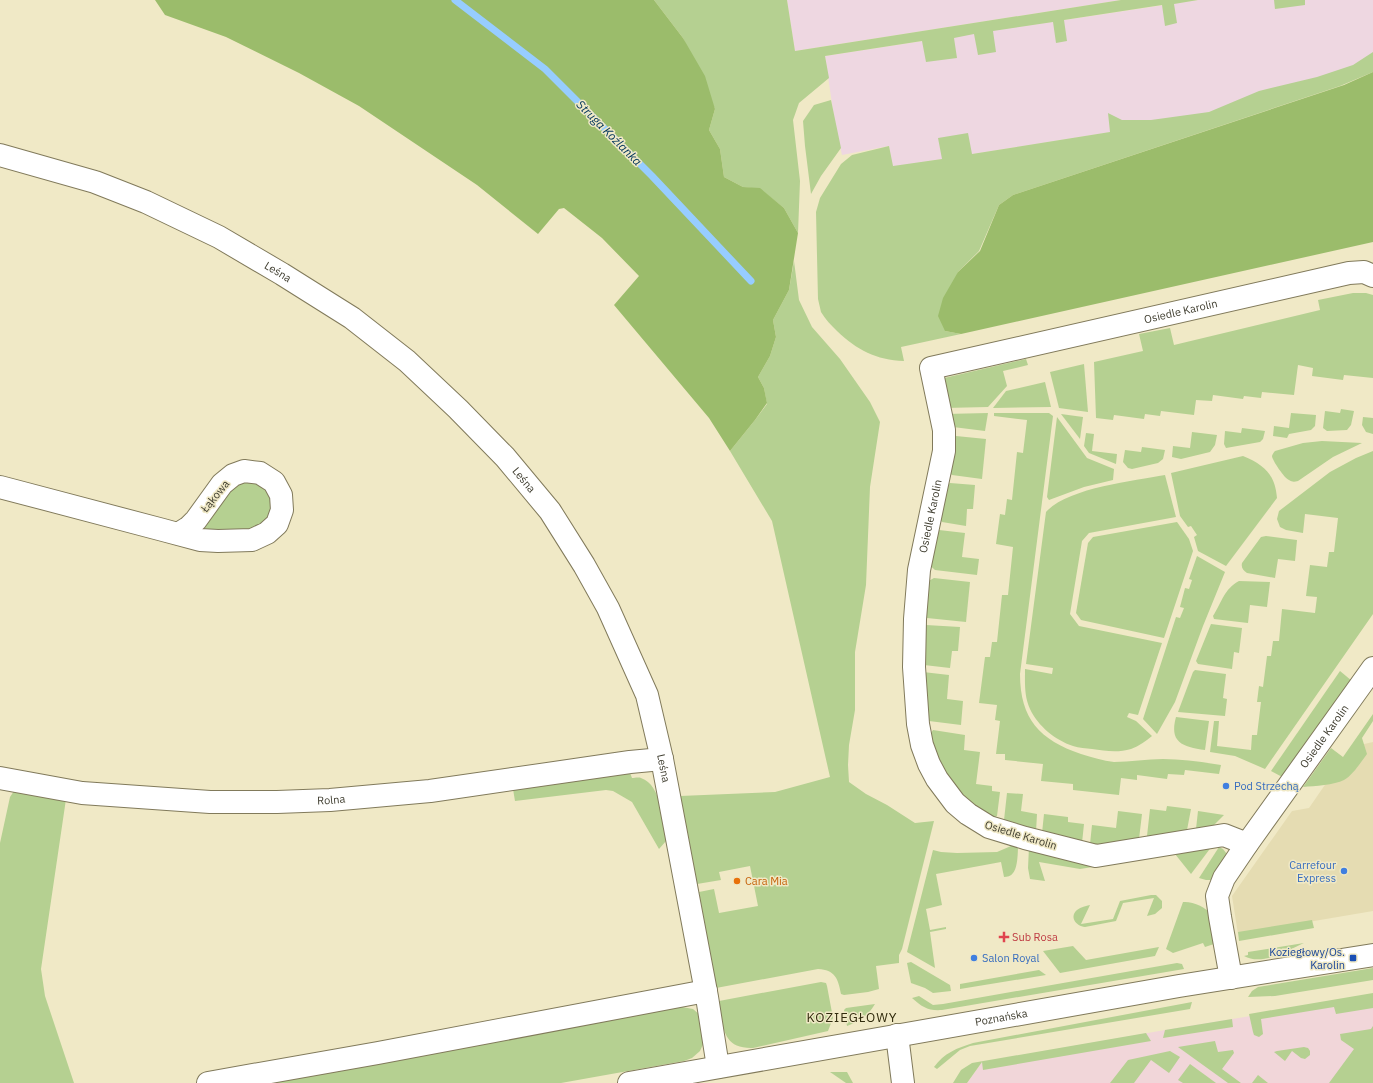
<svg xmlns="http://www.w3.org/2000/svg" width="1373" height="1083" font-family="'IBM Plex Sans',sans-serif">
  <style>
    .built { fill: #e5dcb2 }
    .industrial { fill: #eed7e1 }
    .education { fill: #f1d6d9 }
    .green { fill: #b5d091 }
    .forest { fill: #9bbc6b }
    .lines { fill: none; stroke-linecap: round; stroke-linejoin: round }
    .stream { stroke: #97cdff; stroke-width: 7 }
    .minor-casing { stroke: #817a5b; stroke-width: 24 }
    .minor { stroke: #fff; stroke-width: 22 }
    .shop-dot { fill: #3f7fe0; stroke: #f0e9c6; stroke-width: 1.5 }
    .food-dot { fill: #e8710a; stroke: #f0e9c6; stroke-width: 1.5 }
    .health-dot { fill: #e0444e; stroke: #f0e9c6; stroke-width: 1.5 }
    .transit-dot { fill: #1a4fb4; stroke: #f0e9c6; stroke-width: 1.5 }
    .labels { text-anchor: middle; stroke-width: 3; stroke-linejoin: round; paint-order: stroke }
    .street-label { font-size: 11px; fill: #3f3d2f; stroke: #f0e9c6 }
    .shop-label { font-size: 11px; fill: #366cbe; stroke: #f0e9c6; text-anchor: start }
    .food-label { font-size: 11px; fill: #c56008; stroke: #f0e9c6; text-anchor: start }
    .health-label { font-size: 11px; fill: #be3a42; stroke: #f0e9c6; text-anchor: start }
    .transit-label { font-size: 11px; fill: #164399; stroke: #f0e9c6; text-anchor: end }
    .water-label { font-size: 12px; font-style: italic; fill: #00355c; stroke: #f0e9c6 }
    .quarter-label { font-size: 13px; letter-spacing: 1px; fill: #312b0d; stroke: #f0e9c6 }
  </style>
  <rect width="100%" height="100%" fill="#f0e9c6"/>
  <polygon class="built" points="1373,742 1373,911 1238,934 1232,896 1292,811 1309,808 1351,747"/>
  <g class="industrial">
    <polygon points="787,0 1121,0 795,51"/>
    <polygon points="1198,0 1373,0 1373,71 1177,120 1111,132 892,167 889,146 842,155 835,124 825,56 923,41"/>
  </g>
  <polygon class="education" points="1373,996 1373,1083 967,1083 982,1062 1165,1030"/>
  <g class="green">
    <polygon points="654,0 787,0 795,51 1121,0 1198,0 1174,4 1177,23 1165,26 1162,5 1064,20 1067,41 1056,43 1053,22 993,31 996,52 978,55 974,34 954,38 957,58 926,62 922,41 825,56 829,78 799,103 793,120 800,181 798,233 784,208 760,189 743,187 724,177 720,149 709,130 715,109 683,38"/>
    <polygon points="1274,0 1305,0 1305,5 1275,9"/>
    <path d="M 1373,52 L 1373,72 L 1340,86 L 1013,195 L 999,205 L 979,251 L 958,272 L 945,331 L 961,334 L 901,347 L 904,361 C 876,360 857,350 837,331 C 831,325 825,319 821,312 C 820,308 819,303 818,299 L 816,212 L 820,198 L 841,164 L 852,155 L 889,146 L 893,166 L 942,159 L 938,138 L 968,133 L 972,154 L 1110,132 L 1108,113 L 1122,120 L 1151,120 L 1209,112 L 1259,91 L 1317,77 L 1353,65 Z"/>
    <polygon points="831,100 841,148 821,176 811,194 805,146 803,121 814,105"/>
    <path d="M 794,261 L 799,300 L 812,327 L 840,359 L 870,402 L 880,422 L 870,487 L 866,585 L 855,652 L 855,710 L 849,745 L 848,765 L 849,782 L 866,794 L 887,805 L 915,823 L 934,821 L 902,949 L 899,955 L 899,963 L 876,966 L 879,989 L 868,992 L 844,995 L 841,994 C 838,978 835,970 818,969 L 716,988 L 699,892 L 714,889 L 719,913 L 758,906 L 750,866 L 719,872 L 721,880 L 697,884 L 680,796 L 775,792 L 830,777 L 772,521 L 730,451 L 755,420 L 767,404 L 764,388 L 758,377 L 770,356 L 776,337 L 773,320 L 789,290 Z"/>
    <polygon points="1353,293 1366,293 1373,295 1373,378 1344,375 1343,380 1312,376 1313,368 1298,365 1294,395 1262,392 1261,398 1244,396 1243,399 1213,395 1212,401 1196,400 1194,415 1161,411 1160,416 1145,414 1144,419 1114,415 1113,420 1096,418 1094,362 1143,351 1139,334 1170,328 1174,345 1320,310 1318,300"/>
    <polygon points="1026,359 1028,365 1003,371 1007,386 988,407 944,408 940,379"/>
    <polygon points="1084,364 1088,412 1059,408 1050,372"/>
    <polygon points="1045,382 1051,407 993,408 1006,391"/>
    <polygon points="1341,409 1354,411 1351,425 1347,430 1327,431 1323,428 1325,411 1340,413"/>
    <polygon points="988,413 985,431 953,427 945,414"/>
    <path d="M 994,413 L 1049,413 L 1053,416 L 1020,674 C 1020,719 1040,740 1081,754 C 1092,757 1103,761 1114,762 C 1130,762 1147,759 1163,759 C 1182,759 1202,762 1221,765 L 1219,774 L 1185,770 L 1184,775 L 1168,774 L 1167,779 L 1137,775 L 1137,780 L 1121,778 L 1119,795 L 1073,790 L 1073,784 L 1041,781 L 1043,764 L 1005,760 L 1005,754 L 996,754 L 1000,721 L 995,720 L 997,705 L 979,703 L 985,657 L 990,657 L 992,642 L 997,642 L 1002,595 L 1008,595 L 1013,547 L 996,544 L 1000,514 L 1005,515 L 1007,499 L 1012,500 L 1017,452 L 1023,453 L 1027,420 L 994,416 Z"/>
    <polygon points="1291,413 1316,415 1315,426 1311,430 1289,434 1287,438 1273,436 1274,426 1289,428"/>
    <polygon points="1061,414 1083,417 1080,439"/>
    <polygon points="1057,417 1087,458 1114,469 1113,480 1084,487 1049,500 1047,497"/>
    <polygon points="1363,417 1373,418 1373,434 1366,432 1362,425"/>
    <polygon points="1242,428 1265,431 1263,439 1260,442 1226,448 1224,444 1225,431 1241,433"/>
    <polygon points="1192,432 1217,435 1215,445 1210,452 1181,459 1172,457 1173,446 1190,448"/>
    <polygon points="1086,433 1094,434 1092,451 1117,454 1116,464 1089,453 1084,446"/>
    <polygon points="956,436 986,439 982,479 952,475 946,469 950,440"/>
    <path d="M 1322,441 L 1362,443 L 1333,457 L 1298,481 C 1294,482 1292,482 1289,480 C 1285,479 1272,460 1272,456 C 1272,455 1274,452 1275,451 L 1303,443 Z"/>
    <polygon points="1142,447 1165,450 1163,459 1158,463 1132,469 1128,468 1123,462 1125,450 1141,452"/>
    <polygon points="1373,451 1373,614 1265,769 1235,756 1210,752 1214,721 1219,721 1217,746 1251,750 1252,735 1257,735 1261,702 1257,702 1259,686 1263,687 1267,656 1271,656 1273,641 1279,641 1282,609 1315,613 1317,597 1306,596 1310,565 1327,567 1329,552 1334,552 1338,518 1305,514 1303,533 1286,530 1280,527 1277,519 1279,511 1330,472 1356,458"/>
    <path d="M 1243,456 C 1265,465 1275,475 1277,498 L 1226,566 L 1198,551 L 1194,537 L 1197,535 L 1191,526 L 1188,527 L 1180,516 L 1171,473 Z"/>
    <path d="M 1165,475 L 1176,517 L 1089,533 L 1082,541 L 1070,614 L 1079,626 L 1162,643 L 1138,715 L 1129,713 L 1127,717 L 1136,721 L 1152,736 C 1146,741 1139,746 1131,749 C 1118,753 1105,751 1092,749 C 1086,748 1079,748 1073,746 C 1055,740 1038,726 1030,709 C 1024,696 1025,683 1025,669 L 1052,674 L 1053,668 L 1026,664 L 1046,512 C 1067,488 1133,481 1165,475 Z"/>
    <polygon points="242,482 252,482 260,485 267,490 272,502 269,520 249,531 205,531 204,527 230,489"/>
    <polygon points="950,483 975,485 973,509 967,509 966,526 942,522 937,514 943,489"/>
    <polygon points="1177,522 1189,539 1193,551 1164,638 1081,620 1076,613 1088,543 1093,537"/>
    <polygon points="939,530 965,533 962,557 979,559 977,575 935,570 926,562 931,536"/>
    <path d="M 1266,536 L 1297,540 L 1295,561 L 1278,559 L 1275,578 L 1247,573 C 1243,570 1241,568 1242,563 L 1261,537 Z"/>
    <polygon points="1197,556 1225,572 1203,626 1175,702 1157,734 1143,719 1176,617 1180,618 1184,608 1180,607 1185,588 1189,589 1192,580 1189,579"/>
    <polygon points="934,578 970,582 966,622 927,618 920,611 923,584"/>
    <path d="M 1239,581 L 1270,582 L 1267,607 L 1250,605 L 1248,623 L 1214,619 L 1213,616 C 1222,602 1224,589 1239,581 Z"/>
    <polygon points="1211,624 1242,628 1239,653 1234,652 1232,669 1198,664 1196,661"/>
    <polygon points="926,625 960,627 958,651 952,651 950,668 924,665 919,630"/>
    <polygon points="1195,670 1226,674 1223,698 1227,699 1225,716 1178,712 1193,672"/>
    <polygon points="1340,671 1352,681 1286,779 1271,771"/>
    <polygon points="923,672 949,675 947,699 963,701 961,725 929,721 923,714"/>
    <path d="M 1373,714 L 1373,721 L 1362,738 L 1367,754 C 1360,763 1353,775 1344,780 C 1334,785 1315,786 1303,787 L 1331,748 L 1343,757 Z"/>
    <path d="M 1176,717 L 1209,721 L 1205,750 C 1182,747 1169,742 1176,717 Z"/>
    <polygon points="933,730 965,735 964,750 980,752 976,784 992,786 992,791 1000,792 997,816 986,821 948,788 929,736"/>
    <path d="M 630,773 L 632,778 C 634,778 639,777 641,778 C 662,785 663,823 666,841 L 659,849 L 632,802 L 613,791 L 606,790 L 515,801 L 513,789 Z"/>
    <polygon points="14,791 66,799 41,969 45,996 74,1083 0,1083 0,843 10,797"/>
    <polygon points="1007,793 1023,794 1021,811 1037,814 1036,832 1011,831 1004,820"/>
    <polygon points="1167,806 1191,809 1187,830 1153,843 1147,836 1150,809 1166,811"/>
    <polygon points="1118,811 1142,814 1139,839 1097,851 1090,844 1092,825 1116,828"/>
    <polygon points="1198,811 1224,815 1210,829 1196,829"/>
    <polygon points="1044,814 1068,817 1068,822 1084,824 1082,843 1042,833"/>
    <polygon points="1215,842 1191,874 1175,854 1080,869 1039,862 1045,881 1030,879 1028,868 1029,847"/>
    <path d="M 1018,843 C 1018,850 1018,868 1013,873 C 1011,876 1007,877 1004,877 L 1001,862 L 936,874 L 942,905 L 926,909 L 930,930 L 946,927 L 946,929 L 930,932 L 935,968 L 907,952 L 933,850 L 941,852 L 957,853 L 997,852 Z"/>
    <polygon points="1219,847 1223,849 1230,858 1212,880 1206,880 1199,878"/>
    <path d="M 1151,895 L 1156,895 L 1162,901 L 1162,908 L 1155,914 L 1147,916 L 1154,898 L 1123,903 L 1116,921 L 1085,927 C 1076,926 1069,917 1077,910 C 1081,907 1086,906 1090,905 L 1081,924 L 1113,919 L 1120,901 Z"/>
    <path d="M 1183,902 C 1192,901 1207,907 1211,915 C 1214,924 1215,935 1217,943 L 1205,947 L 1203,943 L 1173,953 L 1166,949 Z"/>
    <polygon points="1312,920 1314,928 1239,941 1238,932"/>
    <path d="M 1304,943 C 1286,951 1262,966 1244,956 L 1248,955 L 1248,952 Z"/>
    <polygon points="1073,946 1086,960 1159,947 1155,956 1060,973 1043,951"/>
    <polygon points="911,962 950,985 951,991 933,993 925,988 911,983 907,963"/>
    <path d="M 1177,963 L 1182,964 L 1184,969 L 942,1010 C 928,1011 922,1007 912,998 L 919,996 L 933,1005 L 943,1004 Z"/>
    <polygon points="1373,968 1373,980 1275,996 1248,997 1252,991 1258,987"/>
    <polygon points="1039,970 1046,975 960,989 960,984"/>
    <path d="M 821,982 L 826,983 L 827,986 L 833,1018 L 828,1031 L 753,1048 C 721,1049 723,1025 719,1001 Z"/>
    <polygon points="1373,993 1373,1008 1336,1014 1334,1007 1261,1019 1263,1034 1259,1037 1254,1035 1253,1032 1249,1014"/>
    <path d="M 1192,1002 L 1190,1009 L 970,1046 L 960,1050 L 937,1069 L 934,1067 C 944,1053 957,1048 973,1043 Z"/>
    <path d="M 875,1004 C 868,1016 860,1021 847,1026 L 844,1010 L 846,1008 Z"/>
    <polygon points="682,1007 693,1009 700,1015 705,1040 700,1051 692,1058 684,1061 561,1083 256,1083"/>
    <polygon points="1232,1019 1233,1027 1163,1038 1165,1030"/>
    <polygon points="1373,1026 1373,1083 1329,1083 1354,1049 1341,1040 1340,1034 1371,1029"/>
    <polygon points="1146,1033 1151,1041 983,1070 982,1062 967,1083 953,1083 961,1070 972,1063"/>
    <polygon points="1215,1041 1218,1052 1233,1050 1234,1053 1222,1069 1241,1083 1228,1083 1178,1047"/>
    <polygon points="1304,1047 1308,1048 1310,1051 1310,1055 1305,1059 1301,1058 1292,1051 1285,1061 1274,1052 1277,1051"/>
    <polygon points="1170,1051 1180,1057 1169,1073 1151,1060 1134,1083 1110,1083 1128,1060"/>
    <polygon points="1190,1064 1216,1083 1183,1083 1178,1080"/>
    <polygon points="830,1072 847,1072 853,1083 846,1083"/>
    <polygon points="1258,1075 1268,1083 1252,1083"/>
  </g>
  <g class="forest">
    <polygon points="155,0 654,0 683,38 705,76 715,109 709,130 720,149 724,177 743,187 760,188 784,208 798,233 789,290 773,320 776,337 770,356 758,377 764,388 767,403 755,420 730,451 709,418 614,305 639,276 602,238 564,208 559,209 538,234 477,185 359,106 299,73 226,37 165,15"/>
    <polygon points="1373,72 1373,242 961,334 945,331 938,316 943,298 958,272 980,251 999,205 1013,195 1344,85"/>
  </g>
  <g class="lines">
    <polyline class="stream" points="455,0 545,69 652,176 751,281"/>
    <defs>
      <g id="minor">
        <path id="s1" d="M 0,155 L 95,182 L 146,202 L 219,237 L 282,274 L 352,318 L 407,361 L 458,409 L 505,457 L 550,511 L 584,565 L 608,608 L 647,695 L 662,759 L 707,997 L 718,1067"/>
        <polyline points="0,487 163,530 200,540 218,541 252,540 267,533 277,524 282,510 281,495 274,482 260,473 244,471 233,475 222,484 196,520 189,527 178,534"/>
        <path id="s2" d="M 0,778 L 82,793 L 210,802 L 277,802 L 330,800 L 430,791 L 630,762 L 662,759"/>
        <path id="s3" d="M 1247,844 L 1224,835 L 1096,856 L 1025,838 L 989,827 L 968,814 L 955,803 L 937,779 L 929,764 L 922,745 L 918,724 L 914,667 L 915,619 L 919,570 L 944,451 L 944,430 L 931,368 L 1349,273 L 1364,272 L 1373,276"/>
        <path id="s4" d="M 1231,978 L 1220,917 L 1217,896 L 1224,878 L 1247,844 L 1373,668"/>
        <polyline points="897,1035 903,1083"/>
        <polyline points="208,1083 378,1053 706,991"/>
        <path id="s5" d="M 629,1083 L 1179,986 L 1373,955"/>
      </g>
    </defs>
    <use href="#minor" class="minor-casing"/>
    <use href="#minor" class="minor"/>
  </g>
  <g class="shop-dot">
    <circle cx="1226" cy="786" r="4"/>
    <circle cx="1344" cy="871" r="4"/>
    <circle cx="974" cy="958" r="4"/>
  </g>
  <circle class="food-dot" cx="737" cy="881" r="4"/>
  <path class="health-dot" d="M1002 931h4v4h4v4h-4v4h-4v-4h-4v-4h4z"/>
  <rect class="transit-dot" x="1349" y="954" width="8" height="8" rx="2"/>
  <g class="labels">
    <g class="street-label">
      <text dy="4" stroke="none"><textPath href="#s1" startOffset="303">Leśna</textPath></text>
      <text dy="4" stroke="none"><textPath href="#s3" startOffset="1012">Osiedle Karolin</textPath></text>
      <text dy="4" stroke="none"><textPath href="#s1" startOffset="627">Leśna</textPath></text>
      <text transform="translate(215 496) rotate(-51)" y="4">Łąkowa</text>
      <text dy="4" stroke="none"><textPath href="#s3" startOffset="605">Osiedle Karolin</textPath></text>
      <text dy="4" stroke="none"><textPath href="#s4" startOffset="276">Osiedle Karolin</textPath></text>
      <text dy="4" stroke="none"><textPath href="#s1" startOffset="951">Leśna</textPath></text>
      <text dy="4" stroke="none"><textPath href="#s2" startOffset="333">Rolna</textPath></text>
      <text transform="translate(1021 835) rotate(17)" y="4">Osiedle Karolin</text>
      <text dy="4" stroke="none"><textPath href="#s5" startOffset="378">Poznańska</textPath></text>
    </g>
    <g class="shop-label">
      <text x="1234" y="790">Pod Strzechą</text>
      <text x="1336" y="869" text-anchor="end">Carrefour<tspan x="1336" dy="13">Express</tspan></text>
      <text x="982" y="962">Salon Royal</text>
    </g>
    <g class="food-label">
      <text x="745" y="885">Cara Mia</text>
    </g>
    <g class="health-label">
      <text x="1012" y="941">Sub Rosa</text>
    </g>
    <g class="transit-label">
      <text x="1345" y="956">Koziegłowy/Os.<tspan x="1345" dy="13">Karolin</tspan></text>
    </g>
    <g class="water-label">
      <text transform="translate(609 133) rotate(45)" y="4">Struga Koźlanka</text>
    </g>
    <g class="quarter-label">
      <text x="852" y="1022">KOZIEGŁOWY</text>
    </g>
  </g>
</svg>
